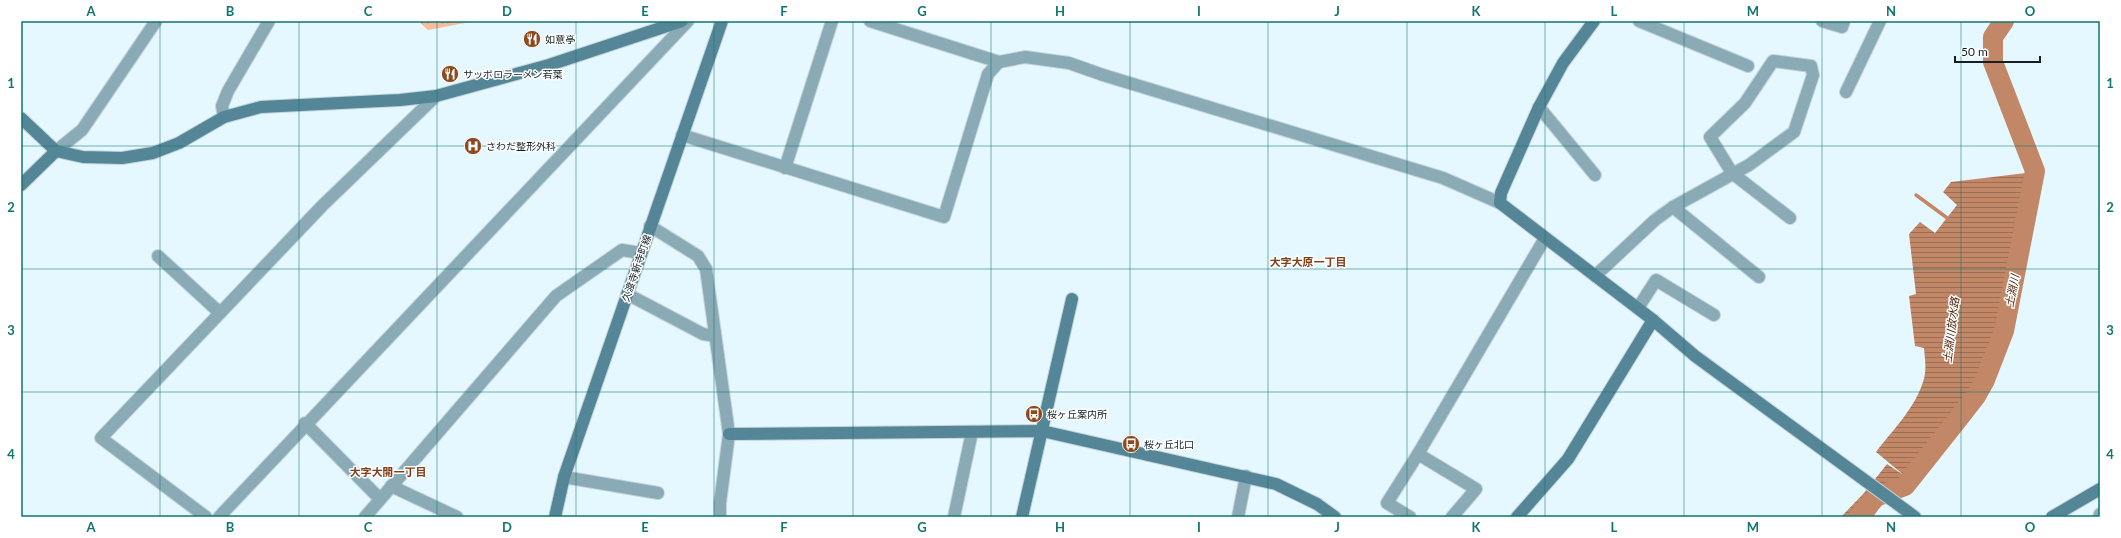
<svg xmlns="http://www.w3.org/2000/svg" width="2121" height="538" font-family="Lato,'Noto Sans JP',sans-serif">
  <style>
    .forest { fill: url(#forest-crowns) }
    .water { fill: url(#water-rules) }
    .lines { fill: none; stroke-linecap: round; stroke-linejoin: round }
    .stream { stroke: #c28767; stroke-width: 3.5 }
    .river { stroke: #c28767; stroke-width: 20 }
    .street-casing { stroke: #c3d5dc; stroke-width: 14 }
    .secondary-casing { stroke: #c3d5dc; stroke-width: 14 }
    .street { stroke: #8aaab6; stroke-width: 12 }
    .secondary { stroke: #558697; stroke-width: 12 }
    .grid { fill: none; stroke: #0f766e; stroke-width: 1; stroke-opacity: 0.55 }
    .labels { text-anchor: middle; stroke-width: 3; stroke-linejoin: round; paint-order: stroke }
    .poi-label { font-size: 10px; fill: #131f23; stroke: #fff; text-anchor: start }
    .street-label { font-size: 10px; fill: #131f23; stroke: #fff }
    .neighbourhood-label { font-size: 11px; font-weight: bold; fill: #7e3f19; stroke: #fff }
    .water-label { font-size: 11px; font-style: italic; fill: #4b230b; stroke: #fff }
    .neatline { fill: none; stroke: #0f766e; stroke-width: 1.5 }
    .grid-label { font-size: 13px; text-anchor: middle; font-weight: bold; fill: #0f766e }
  </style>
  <defs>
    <pattern id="forest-crowns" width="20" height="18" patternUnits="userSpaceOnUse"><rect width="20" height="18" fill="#f9bb9a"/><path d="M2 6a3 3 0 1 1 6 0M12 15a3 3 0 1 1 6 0" fill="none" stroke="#d5a084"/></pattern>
    <pattern id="water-rules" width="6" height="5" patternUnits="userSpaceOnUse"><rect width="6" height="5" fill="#c28767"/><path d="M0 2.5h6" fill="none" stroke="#9c6e54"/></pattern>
  </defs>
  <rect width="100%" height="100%" fill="#e5f8ff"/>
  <polygon class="forest" points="418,21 475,21 428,30"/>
  <path class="water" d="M 2026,173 L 1998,337 L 1987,369 L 1970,399 L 1903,482 L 1900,483 L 1904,485 L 1910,477 L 1912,479 L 1899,495 L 1884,501 L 1873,517 L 1841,517 L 1864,493 L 1887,464 L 1905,476 L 1876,452 C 1892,431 1915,408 1923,382 C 1927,371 1925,360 1924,348 L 1915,346 L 1909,296 L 1916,294 L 1909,234 L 1920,222 L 1935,233 L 1957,205 L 1943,192 L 1951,182 Z"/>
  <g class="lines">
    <polyline class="stream" points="1916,195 1950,220"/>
    <polyline class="river" points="1858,517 1876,497 1905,486 1955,423 1976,396 1985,380 2004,331 2035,171 1993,62 1993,37 2004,21"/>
    <defs>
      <g id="street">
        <polyline points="870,21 999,62 1025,57 1069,63 1103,75 1443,178 1500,203"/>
        <polyline points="1639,21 1748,66"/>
        <polyline points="1822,21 1842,27 1844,21"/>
        <polyline points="1846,92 1880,21"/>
        <polyline points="1539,107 1595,175"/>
        <polyline points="224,117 222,106 228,91 269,21"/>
        <polyline points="682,135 944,217 988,74 999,62"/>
        <polyline points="56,151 82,130 156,21"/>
        <polyline points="785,168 832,21"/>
        <polyline points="1673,207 1759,277"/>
        <polyline points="650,226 698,256 706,269 729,434 720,503 720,517"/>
        <polyline points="158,256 220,313"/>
        <polyline points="1595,276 1655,220 1673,207 1749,165 1794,132 1813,75 1811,66 1773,61 1745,103 1710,137 1732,173 1790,218"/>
        <polyline points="627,294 703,334 715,336"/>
        <polyline points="1638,308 1656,280 1714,315"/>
        <polyline points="305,423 380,499"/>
        <polyline points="1418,454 1476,489 1452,517"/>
        <polyline points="564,477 658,493"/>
        <polyline points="391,486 457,517"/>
        <polyline points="206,517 101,438 322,206 436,96"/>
        <polyline points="219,517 688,21"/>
        <polyline points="365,517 556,296 622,250 641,253"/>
        <polyline points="954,517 972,432"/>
        <polyline points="1238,517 1246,476"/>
        <polyline points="1410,517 1387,503 1418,454 1545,238"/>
        <polyline points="2099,517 2100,514"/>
      </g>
      <g id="secondary">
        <polyline points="1594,21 1563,63 1539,107 1501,193 1500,203 1653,320 1695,356 1915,517"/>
        <polyline points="21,118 56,151 83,157 122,158 153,153 179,143 224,117 261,107 400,100 436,96 549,65 682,21"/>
        <polyline points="21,185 56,151"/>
        <polyline points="729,434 1042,431 1276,484 1317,504 1335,517"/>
        <polyline points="555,517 564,477 722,21"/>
        <polyline points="1022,517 1072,299"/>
        <polyline points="1517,517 1568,459 1653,320"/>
        <polyline points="2052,517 2100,489"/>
      </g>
    </defs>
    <use href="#street" class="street-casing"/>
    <use href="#secondary" class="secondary-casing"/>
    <use href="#street" class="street"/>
    <use href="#secondary" class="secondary"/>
  </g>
  <path class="grid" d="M 160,21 L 160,517M 299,21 L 299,517M 437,21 L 437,517M 576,21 L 576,517M 714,21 L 714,517M 853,21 L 853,517M 991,21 L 991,517M 1130,21 L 1130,517M 1268,21 L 1268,517M 1407,21 L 1407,517M 1545,21 L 1545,517M 1684,21 L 1684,517M 1822,21 L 1822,517M 1961,21 L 1961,517M 21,146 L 2100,146M 21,269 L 2100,269M 21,392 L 2100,392"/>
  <defs>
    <symbol id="restaurant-disc" viewBox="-11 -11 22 22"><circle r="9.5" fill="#8e491f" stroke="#fff"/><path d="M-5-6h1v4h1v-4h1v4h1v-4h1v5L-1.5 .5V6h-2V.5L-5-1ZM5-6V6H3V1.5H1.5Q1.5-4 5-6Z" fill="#fff"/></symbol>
    <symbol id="hospital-disc" viewBox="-11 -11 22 22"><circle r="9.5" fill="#8e491f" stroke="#fff"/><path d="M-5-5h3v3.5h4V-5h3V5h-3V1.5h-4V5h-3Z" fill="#fff"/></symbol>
    <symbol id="bus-disc" viewBox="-11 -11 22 22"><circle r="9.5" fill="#8e491f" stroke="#fff"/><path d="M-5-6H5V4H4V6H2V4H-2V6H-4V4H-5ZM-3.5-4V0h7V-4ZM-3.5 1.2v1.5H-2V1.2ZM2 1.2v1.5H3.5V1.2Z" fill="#fff"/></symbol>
  </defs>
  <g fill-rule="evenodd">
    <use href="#restaurant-disc" x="522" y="29" width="20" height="20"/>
    <use href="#restaurant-disc" x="440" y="64" width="20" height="20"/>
    <use href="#hospital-disc" x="463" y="136" width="20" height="20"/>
    <use href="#bus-disc" x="1024" y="404" width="20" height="20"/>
    <use href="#bus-disc" x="1121" y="434" width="20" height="20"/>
  </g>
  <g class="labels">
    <g class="poi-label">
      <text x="545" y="43">如意亭</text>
      <text x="463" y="78">サッポロラーメン若葉</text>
      <text x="486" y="150">さわだ整形外科</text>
      <text x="1047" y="418">桜ヶ丘案内所</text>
      <text x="1144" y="448">桜ヶ丘北口</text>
    </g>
    <g class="street-label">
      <text transform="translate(636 268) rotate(-71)" y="4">久渡寺新寺町線</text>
    </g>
    <g class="neighbourhood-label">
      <text x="1308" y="266">大字大原一丁目</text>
      <text x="388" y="476">大字大開一丁目</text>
    </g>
    <g class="water-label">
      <text transform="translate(2012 291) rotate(-79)" y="4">土淵川</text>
      <text transform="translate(1951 330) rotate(-83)" y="4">土淵川放水路</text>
    </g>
  </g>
  <rect width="2121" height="538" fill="none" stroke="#ffffff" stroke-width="44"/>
  <path d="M1955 56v6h85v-6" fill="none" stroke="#131f23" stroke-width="2"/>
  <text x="1961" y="56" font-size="12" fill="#131f23" stroke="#ffffff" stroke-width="3" paint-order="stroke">50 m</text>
  <rect x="22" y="22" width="2077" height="494" class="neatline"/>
  <g class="grid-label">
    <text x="91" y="16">A</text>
    <text x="230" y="16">B</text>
    <text x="368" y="16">C</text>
    <text x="507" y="16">D</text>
    <text x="645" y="16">E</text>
    <text x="784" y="16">F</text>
    <text x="922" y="16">G</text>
    <text x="1060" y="16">H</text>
    <text x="1199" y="16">I</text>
    <text x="1337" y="16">J</text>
    <text x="1476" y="16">K</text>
    <text x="1614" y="16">L</text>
    <text x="1753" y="16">M</text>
    <text x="1891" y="16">N</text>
    <text x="2030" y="16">O</text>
    <text x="11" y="88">1</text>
    <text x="2110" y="88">1</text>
    <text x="11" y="212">2</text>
    <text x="2110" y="212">2</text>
    <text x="11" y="335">3</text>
    <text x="2110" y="335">3</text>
    <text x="11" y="459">4</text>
    <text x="2110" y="459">4</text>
    <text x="91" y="532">A</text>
    <text x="230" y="532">B</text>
    <text x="368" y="532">C</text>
    <text x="507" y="532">D</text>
    <text x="645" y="532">E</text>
    <text x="784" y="532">F</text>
    <text x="922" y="532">G</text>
    <text x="1060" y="532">H</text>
    <text x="1199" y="532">I</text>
    <text x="1337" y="532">J</text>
    <text x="1476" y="532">K</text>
    <text x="1614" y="532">L</text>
    <text x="1753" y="532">M</text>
    <text x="1891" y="532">N</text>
    <text x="2030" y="532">O</text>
  </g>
</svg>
